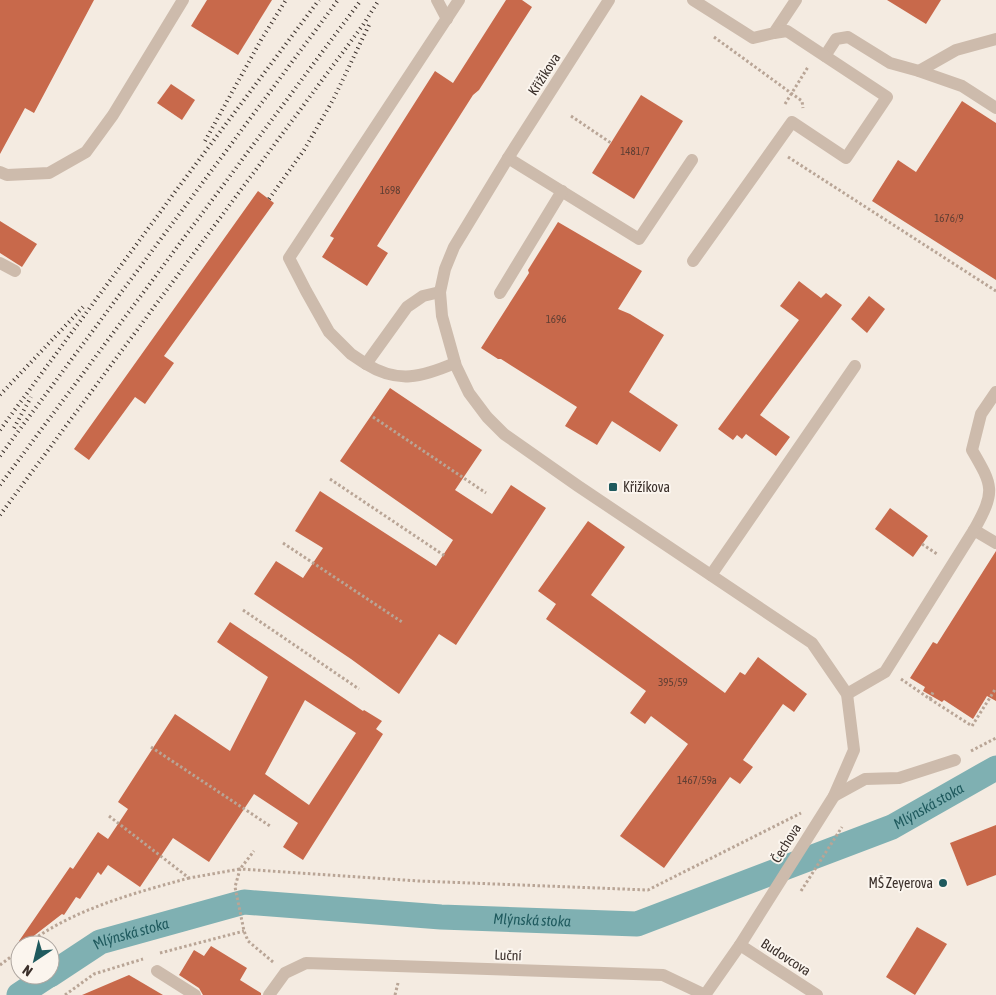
<svg xmlns="http://www.w3.org/2000/svg" width="996" height="995" font-family="'Asap Condensed',sans-serif">
  <style>
    .lines { fill: none; stroke-linecap: round; stroke-linejoin: round }
    .canal { stroke: #7fb0b2; stroke-width: 25 }
    .building { fill: #c8694b; fill-rule: evenodd }
    .path { stroke: #b9a596; stroke-width: 3; stroke-dasharray: 2.5 2.5; stroke-linecap: butt }
    .service { stroke: #cdbbac; stroke-width: 12 }
    .minor { stroke: #cdbbac; stroke-width: 12 }
    .rail { stroke: #3b302b; stroke-width: 4; stroke-dasharray: 1 4; stroke-linecap: butt }
    .poi-dot { fill: #1f5a5e; stroke: #fbf5ee; stroke-width: 2 }
    .labels { text-anchor: middle; stroke-width: 4; stroke-linejoin: round; paint-order: stroke }
    .number-label { font-size: 11px; fill: #5e3e33 }
    .street-label { font-size: 14px; fill: #3b302b; stroke: #fbf5ee }
    .poi-label { font-size: 14px; fill: #3b302b; stroke: #fbf5ee; text-anchor: start }
    .water-label { font-size: 15px; font-style: italic; fill: #1f5a5e; stroke: #fbf5ee }
  </style>
  <rect width="100%" height="100%" fill="#f4ebe1"/>
  <g class="lines">
    <g class="canal">
      <path id="s1" d="M 50,975 L 100,942 L 244,902 L 441,917 L 637,924 L 892,827 L 996,768"/>
      <polyline points="19,995 49,975"/>
    </g>
  </g>
  <g class="building">
    <polygon points="0,0 94,0 34,113 25,108 0,154"/>
    <polygon points="207,0 272,0 238,55 191,26"/>
    <polygon points="506,0 522,0 532,7 479,90 473,95 377,246 388,253 367,286 322,257 334,238 330,236 435,71 453,83"/>
    <polygon points="887,0 941,0 926,24"/>
    <polygon points="171,84 195,100 182,120 157,103"/>
    <polygon points="641,95 683,121 634,199 592,173"/>
    <polygon points="962,101 996,123 996,280 872,201 898,160 916,172"/>
    <polygon points="258,191 274,203 164,356 174,363 145,404 135,397 89,460 74,449"/>
    <polygon points="0,221 37,244 22,267 0,253"/>
    <polygon points="558,222 642,271 618,309 630,314 664,335 629,392 678,425 660,452 612,421 597,445 565,426 577,407 501,359 498,359 481,348 529,273 528,270"/>
    <polygon points="799,281 821,298 826,293 842,305 760,415 790,437 776,456 746,434 742,439 737,435 733,440 718,429 799,320 780,306"/>
    <polygon points="869,296 885,309 867,333 851,319"/>
    <polygon points="390,388 482,450 455,490 492,514 511,485 546,508 456,645 439,634 399,694 351,659 254,594 276,561 303,578 323,548 295,531 320,491 436,566 453,540 340,461"/>
    <polygon points="890,508 928,536 913,557 875,529"/>
    <polygon points="588,521 625,547 591,595 725,693 740,672 745,675 758,657 807,694 794,712 783,704 743,760 753,767 740,784 730,777 664,868 620,836 688,744 651,716 645,724 630,713 646,691 546,619 556,604 538,591"/>
    <polygon points="996,551 996,701 987,696 973,719 944,700 942,702 923,691 925,687 910,678 933,642 937,644"/>
    <path d="M 230,622 L 363,711 L 364,710 L 382,721 L 376,729 L 383,734 L 303,860 L 283,847 L 298,823 L 254,794 L 209,862 L 173,838 L 140,887 L 108,865 L 101,875 L 98,872 L 80,899 L 76,897 L 64,915 L 62,914 L 22,945 L 19,941 L 70,867 L 73,869 L 98,832 L 108,839 L 128,809 L 118,802 L 175,714 L 230,751 L 268,677 L 217,642 ZM 305,700 L 356,733 L 309,805 L 265,774 Z"/>
    <polygon points="996,825 996,875 967,886 950,843"/>
    <polygon points="917,927 947,944 915,995 886,977"/>
    <polygon points="211,946 247,968 240,980 261,993 261,995 203,995 199,988 179,975 194,950 204,956"/>
    <polygon points="129,975 163,995 82,995"/>
  </g>
  <g class="lines">
    <g class="path">
      <polyline points="714,37 802,101 803,108"/>
      <polyline points="785,104 808,67"/>
      <polyline points="571,116 611,143"/>
      <polyline points="788,157 996,291"/>
      <polyline points="373,417 486,493"/>
      <polyline points="330,479 445,556"/>
      <polyline points="283,543 402,622"/>
      <polyline points="922,544 937,554"/>
      <polyline points="243,610 359,689"/>
      <polyline points="901,679 930,699 933,692"/>
      <polyline points="930,699 972,726 996,688"/>
      <polyline points="151,747 270,826"/>
      <polyline points="971,751 996,738"/>
      <polyline points="109,816 189,878 240,869 254,851"/>
      <polyline points="801,891 842,827"/>
      <path d="M 26,945 C 71,910 134,893 189,878"/>
      <polyline points="160,953 244,931"/>
      <polyline points="273,962 248,941 244,931 235,887 240,869 419,881 648,890 801,813"/>
      <polyline points="0,965 20,950"/>
      <polyline points="65,995 94,974 143,959"/>
      <polyline points="395,995 398,983"/>
    </g>
    <g class="service">
      <polyline points="437,0 447,19"/>
      <polyline points="693,0 753,38 774,33 796,0"/>
      <polyline points="825,56 836,39 848,37 890,63 919,71 962,86 996,108"/>
      <polyline points="919,71 956,50 996,39"/>
      <polyline points="508,158 639,239 692,160"/>
      <polyline points="0,172 7,175 49,173 86,152 113,115 183,0"/>
      <polyline points="693,261 792,122 846,158 887,97 787,31 774,33"/>
      <polyline points="0,263 15,271"/>
      <path d="M 440,292 L 423,296 L 407,307 L 366,364 C 398,384 422,377 455,363"/>
      <polyline points="500,293 562,191"/>
      <polyline points="366,364 351,354 329,332 306,291 289,258 459,0"/>
      <path d="M 996,392 L 981,414 L 972,450 C 993,486 996,491 974,530 L 996,543"/>
      <polyline points="711,575 855,366"/>
      <polyline points="834,796 865,779 899,778 955,760"/>
      <polyline points="157,971 195,995"/>
    </g>
    <g class="minor">
      <polyline points="609,0 508,158 454,247 445,269 440,292 442,316 456,366 469,393 487,417 504,434 578,486 812,643 847,694 854,750 834,796 740,945 705,995"/>
      <polyline points="847,694 885,672 974,530"/>
      <polyline points="740,945 817,995"/>
      <polyline points="269,995 285,973 306,963 663,975 705,995"/>
    </g>
    <g class="rail">
      <polyline points="205,141 261,40 286,0"/>
      <polyline points="269,199 304,150 333,100 369,25"/>
      <polyline points="0,395 84,306"/>
      <polyline points="14,428 31,397"/>
      <polyline points="0,430 175,192 319,0"/>
      <polyline points="0,456 338,0"/>
      <polyline points="0,485 361,0"/>
      <polyline points="0,515 363,25 379,0"/>
    </g>
  </g>
  <g class="poi-dot">
    <rect x="608" y="482" width="10" height="10" rx="2.5"/>
    <circle cx="943" cy="883" r="5"/>
  </g>
  <g class="labels">
    <g class="number-label">
      <text x="635" y="155">1481/7</text>
      <text x="390" y="194">1698</text>
      <text x="949" y="222">1676/9</text>
      <text x="556" y="323">1696</text>
      <text x="673" y="686">395/59</text>
      <text x="697" y="784">1467/59a</text>
    </g>
    <g class="street-label">
      <text transform="translate(544 74) rotate(-57)" y="5">Křižíkova</text>
      <text transform="translate(786 843) rotate(-58)" y="5">Čechova</text>
      <text transform="translate(508 955) rotate(2)" y="5">Luční</text>
      <text transform="translate(786 957) rotate(33)" y="5">Budovcova</text>
    </g>
    <g class="poi-label">
      <text x="623" y="492">Křižíkova</text>
      <text x="933" y="888" text-anchor="end">MŠ Zeyerova</text>
    </g>
    <g class="water-label">
      <text dy="5" stroke="none"><textPath href="#s1" startOffset="918">Mlýnská stoka</textPath></text>
      <text dy="5" stroke="none"><textPath href="#s1" startOffset="498">Mlýnská stoka</textPath></text>
      <text dy="5" stroke="none"><textPath href="#s1" startOffset="92">Mlýnská stoka</textPath></text>
    </g>
  </g>
  <g transform="translate(35 960) rotate(215)"><circle r="24" fill="#fbf5ee" stroke="#aea6a0"/>
  <path d="M0-4L9 19L0 12L-9 19Z" fill="#1f5a5e"/>
  <text y="-8" font-size="14" font-weight="bold" text-anchor="middle" fill="#3b302b">N</text>
  </g>
</svg>
